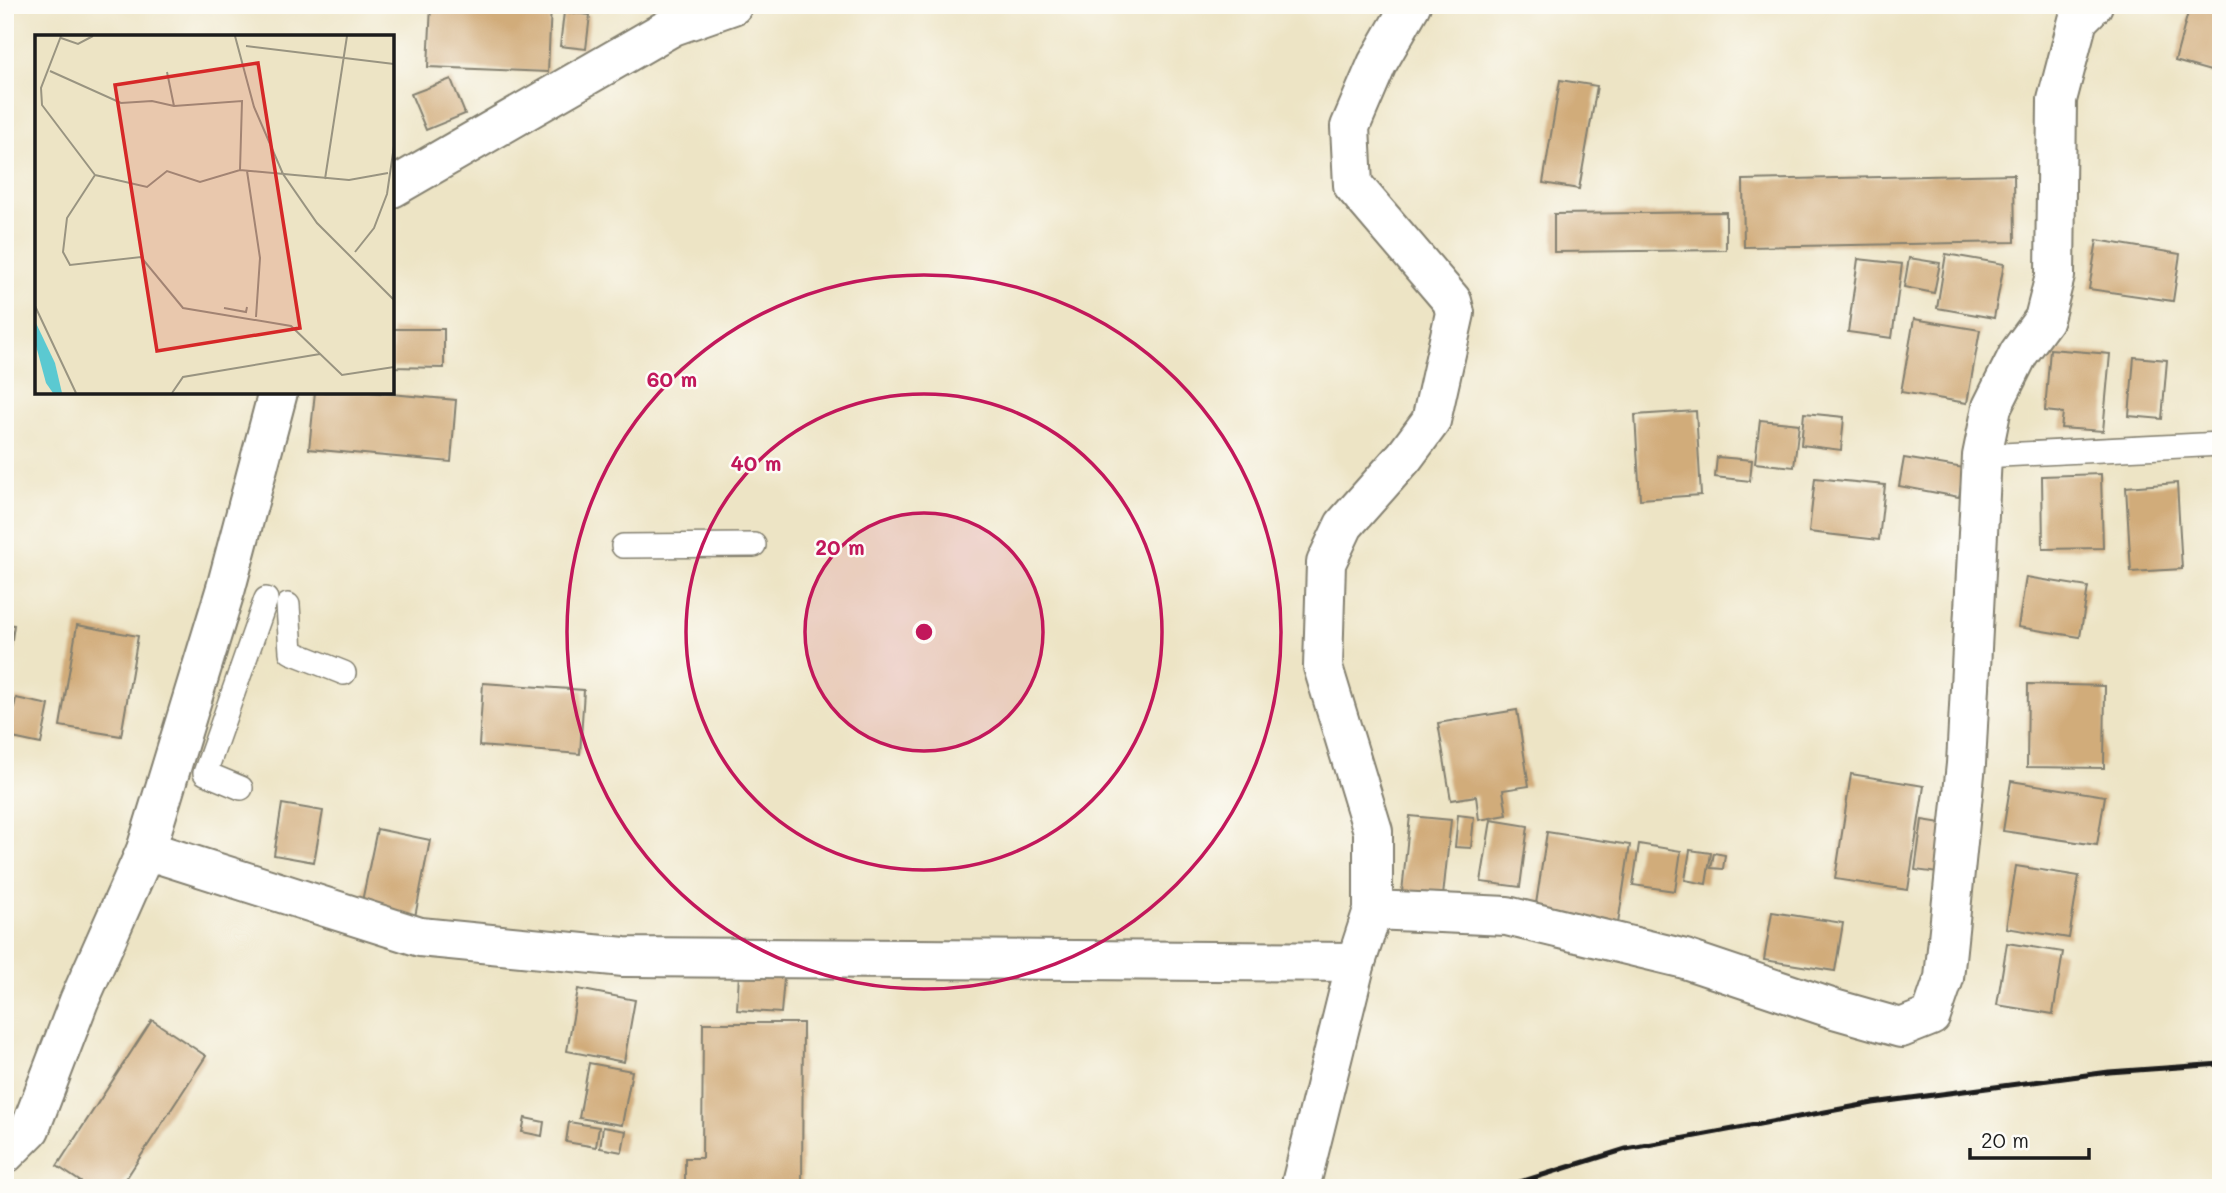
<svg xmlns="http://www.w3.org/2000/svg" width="2226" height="1193" font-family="Mali,sans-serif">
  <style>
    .building { fill: #d1ac7a }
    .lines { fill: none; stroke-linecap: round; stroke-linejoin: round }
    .lane-casing { stroke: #848070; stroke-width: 26 }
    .street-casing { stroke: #848070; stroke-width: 42 }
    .lane { stroke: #fff; stroke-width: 23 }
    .street { stroke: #fff; stroke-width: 38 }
    .rail { stroke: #1c1c1c; stroke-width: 5 }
    .ring { fill: none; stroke: #c2185b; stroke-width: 3.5 }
    .inset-road { fill: none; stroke: #999481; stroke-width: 2 }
    .view { fill: #d62828; fill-opacity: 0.15; stroke: #d62828; stroke-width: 3.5 }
    .inset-edge { fill: none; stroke: #1c1c1c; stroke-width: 3.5 }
    .centre { fill: #c2185b; stroke: #fdfcf7; stroke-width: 3.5 }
    .ring-label { font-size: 21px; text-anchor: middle; font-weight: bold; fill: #c2185b; stroke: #fdfcf7; stroke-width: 5; stroke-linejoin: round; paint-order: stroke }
  </style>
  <rect width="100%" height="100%" fill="#fdfcf7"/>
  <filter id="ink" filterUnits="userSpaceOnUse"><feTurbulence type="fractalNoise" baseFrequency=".0143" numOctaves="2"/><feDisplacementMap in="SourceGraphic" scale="14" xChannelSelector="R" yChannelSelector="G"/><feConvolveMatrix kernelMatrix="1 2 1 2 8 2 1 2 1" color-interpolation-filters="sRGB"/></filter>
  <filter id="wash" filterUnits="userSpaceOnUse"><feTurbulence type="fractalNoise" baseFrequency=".00686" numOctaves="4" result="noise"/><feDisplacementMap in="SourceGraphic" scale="28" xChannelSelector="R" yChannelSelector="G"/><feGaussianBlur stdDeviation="1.57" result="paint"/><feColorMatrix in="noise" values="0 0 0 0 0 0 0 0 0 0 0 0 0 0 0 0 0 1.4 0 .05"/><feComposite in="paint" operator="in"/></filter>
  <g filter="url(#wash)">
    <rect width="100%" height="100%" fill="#ede4c5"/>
    <g id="blocks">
      <g class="building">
        <polygon points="431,5 551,5 548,72 428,67"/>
        <polygon points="2190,5 2221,5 2221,74 2175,61"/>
        <polygon points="564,12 590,15 586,49 560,46"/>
        <polygon points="451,79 465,114 426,130 411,94"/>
        <polygon points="1560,80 1597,86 1579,189 1543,183"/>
        <polygon points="2014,174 2015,242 1744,247 1743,180"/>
        <polygon points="1726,212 1726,250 1554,252 1554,214"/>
        <polygon points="2097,240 2180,254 2173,301 2089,289"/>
        <polygon points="1946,254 2004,264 1994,318 1937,308"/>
        <polygon points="1909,258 1940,263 1934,293 1904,287"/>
        <polygon points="1858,259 1902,264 1892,338 1848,332"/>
        <polygon points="1914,319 1980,330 1967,403 1901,392"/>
        <polygon points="392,329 444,329 444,368 392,367"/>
        <polygon points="2050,349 2110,354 2103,431 2061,428 2063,413 2045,411"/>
        <polygon points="2134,357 2167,360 2162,419 2129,416"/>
        <polygon points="315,392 369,392 456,400 451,462 309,449"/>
        <polygon points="1696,411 1701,495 1640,499 1635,415"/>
        <polygon points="1804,413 1844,417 1841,450 1801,445"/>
        <polygon points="1760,420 1799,424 1794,467 1755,463"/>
        <polygon points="1717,457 1752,460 1750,481 1715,477"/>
        <polygon points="1904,458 1964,468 1959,497 1899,486"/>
        <polygon points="2101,474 2103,548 2043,549 2042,476"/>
        <polygon points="1815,478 1885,485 1879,540 1809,532"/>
        <polygon points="2177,483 2182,569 2131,572 2126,487"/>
        <polygon points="2026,577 2088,587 2080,637 2018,627"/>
        <polygon points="5,624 14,625 7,676 5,676"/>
        <polygon points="77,625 138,636 121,736 60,726"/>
        <polygon points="483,683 584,690 580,754 479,746"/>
        <polygon points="2028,684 2105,686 2104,768 2027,767"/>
        <polygon points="16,698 49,705 41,744 8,737"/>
        <polygon points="1517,710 1529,786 1503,790 1507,815 1479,820 1476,796 1451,800 1438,723"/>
        <polygon points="1851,774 1924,786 1908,890 1835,879"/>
        <polygon points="2011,781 2105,796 2097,845 2003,831"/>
        <polygon points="282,804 323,811 314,862 274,855"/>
        <polygon points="1458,815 1474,817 1471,848 1455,847"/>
        <polygon points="1410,816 1451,820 1443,896 1402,892"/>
        <polygon points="1491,820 1528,826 1520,887 1481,882"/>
        <polygon points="1922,820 1954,825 1946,874 1915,870"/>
        <polygon points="377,829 430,840 414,922 360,911"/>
        <polygon points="1547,832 1630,845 1617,930 1534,917"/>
        <polygon points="1639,844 1681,851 1675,891 1633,885"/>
        <polygon points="1690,850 1711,853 1706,884 1685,880"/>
        <polygon points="1714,853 1725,855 1723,869 1711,868"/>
        <polygon points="2016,866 2079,876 2069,938 2006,928"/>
        <polygon points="1772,912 1843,923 1835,971 1764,960"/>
        <polygon points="2007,943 2063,952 2053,1014 1997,1005"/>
        <polygon points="739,974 784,978 781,1013 737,1010"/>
        <polygon points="578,989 635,1000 624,1062 567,1051"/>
        <polygon points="152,1020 206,1056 120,1188 90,1188 57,1166"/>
        <polygon points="703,1023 803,1023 802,1188 685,1188 685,1158 702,1158"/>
        <polygon points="589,1063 632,1071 622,1125 579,1118"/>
        <polygon points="525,1118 544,1122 542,1136 522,1132"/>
        <polygon points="569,1122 599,1127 596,1147 566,1142"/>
        <polygon points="603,1127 626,1131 622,1152 600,1148"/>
      </g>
    </g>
  </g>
  <g filter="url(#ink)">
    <use href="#blocks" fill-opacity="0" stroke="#848070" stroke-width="2"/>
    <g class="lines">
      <defs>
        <g id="lane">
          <polyline points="1982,456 2221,444"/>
          <polyline points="623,546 754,545"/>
          <polyline points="288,605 291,652 344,673"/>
          <polyline points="241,788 205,773 266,599"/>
        </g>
        <g id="street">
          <polyline points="392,188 673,26 733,5"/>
          <polyline points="146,850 420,937 624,957 1356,962"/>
          <polyline points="1373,910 1507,916 1685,959 1834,1009 1901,1028 1931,1016 1944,978 1966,764 1982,456 1992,407 2019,353 2044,319 2055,276 2057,100 2078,20 2093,5"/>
          <polyline points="5,1154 30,1129 79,1001 146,850 226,588 278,392"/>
          <polyline points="1300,1188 1356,962 1373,910 1373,831 1323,667 1326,563 1344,525 1405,456 1431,421 1455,313 1452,301 1353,185 1350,127 1377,64 1411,5"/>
        </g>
      </defs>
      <use href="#lane" class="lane-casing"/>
      <use href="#street" class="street-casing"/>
      <use href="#lane" class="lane"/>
      <use href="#street" class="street"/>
      <polyline class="rail" points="1501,1188 1626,1149 1873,1103 2109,1072 2221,1064"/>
    </g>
  </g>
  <circle cx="924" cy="632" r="119" fill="#c2185b" fill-opacity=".12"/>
  <g class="ring">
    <circle cx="924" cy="632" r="119"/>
    <circle cx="924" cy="632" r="238"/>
    <circle cx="924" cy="632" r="357"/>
  </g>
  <g transform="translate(35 35)">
    <rect width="359" height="359" fill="#ede4c5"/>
    <path d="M 0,286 L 20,328 L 27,358 L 18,358 L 11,348 L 0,307 Z" fill="#5bc9d1"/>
    <path class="inset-road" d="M 26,1 L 6,53 L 7,70 L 60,140M 200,1 L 219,72 L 248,139 L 282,188 L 359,265M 26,3 L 43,9 L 58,1M 211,11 L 359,29M 15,36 L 86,68 L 117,66 L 139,71 L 207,66 L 205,135M 132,37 L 139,71M 212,136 L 225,223 L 221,282M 60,140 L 32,183 L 28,217 L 35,230 L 106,222 L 148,273 L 256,291 L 307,340 L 359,332M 60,140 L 112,152 L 132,136 L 165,147 L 205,135 L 314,145 L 353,138M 290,144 L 312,1M 320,217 L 339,193 L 352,159 L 359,111M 0,271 L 41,358M 189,273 L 211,277 L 212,272M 137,358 L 148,342 L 285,319"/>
    <path class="view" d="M 223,28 L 265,293 L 122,316 L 80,50 Z"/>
    <rect width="359" height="359" class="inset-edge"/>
  </g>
  <circle cx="924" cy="632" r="10" class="centre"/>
  <g class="ring-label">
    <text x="672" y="387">60 m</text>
    <text x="756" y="471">40 m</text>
    <text x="840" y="555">20 m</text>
  </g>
  <rect width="2226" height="1193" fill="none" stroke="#fdfcf7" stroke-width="28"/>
  <path d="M1970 1148v10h119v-10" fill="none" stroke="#1c1c1c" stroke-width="3.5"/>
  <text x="1981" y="1148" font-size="21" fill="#1c1c1c" stroke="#fdfcf7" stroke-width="5" paint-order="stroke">20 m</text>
</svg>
